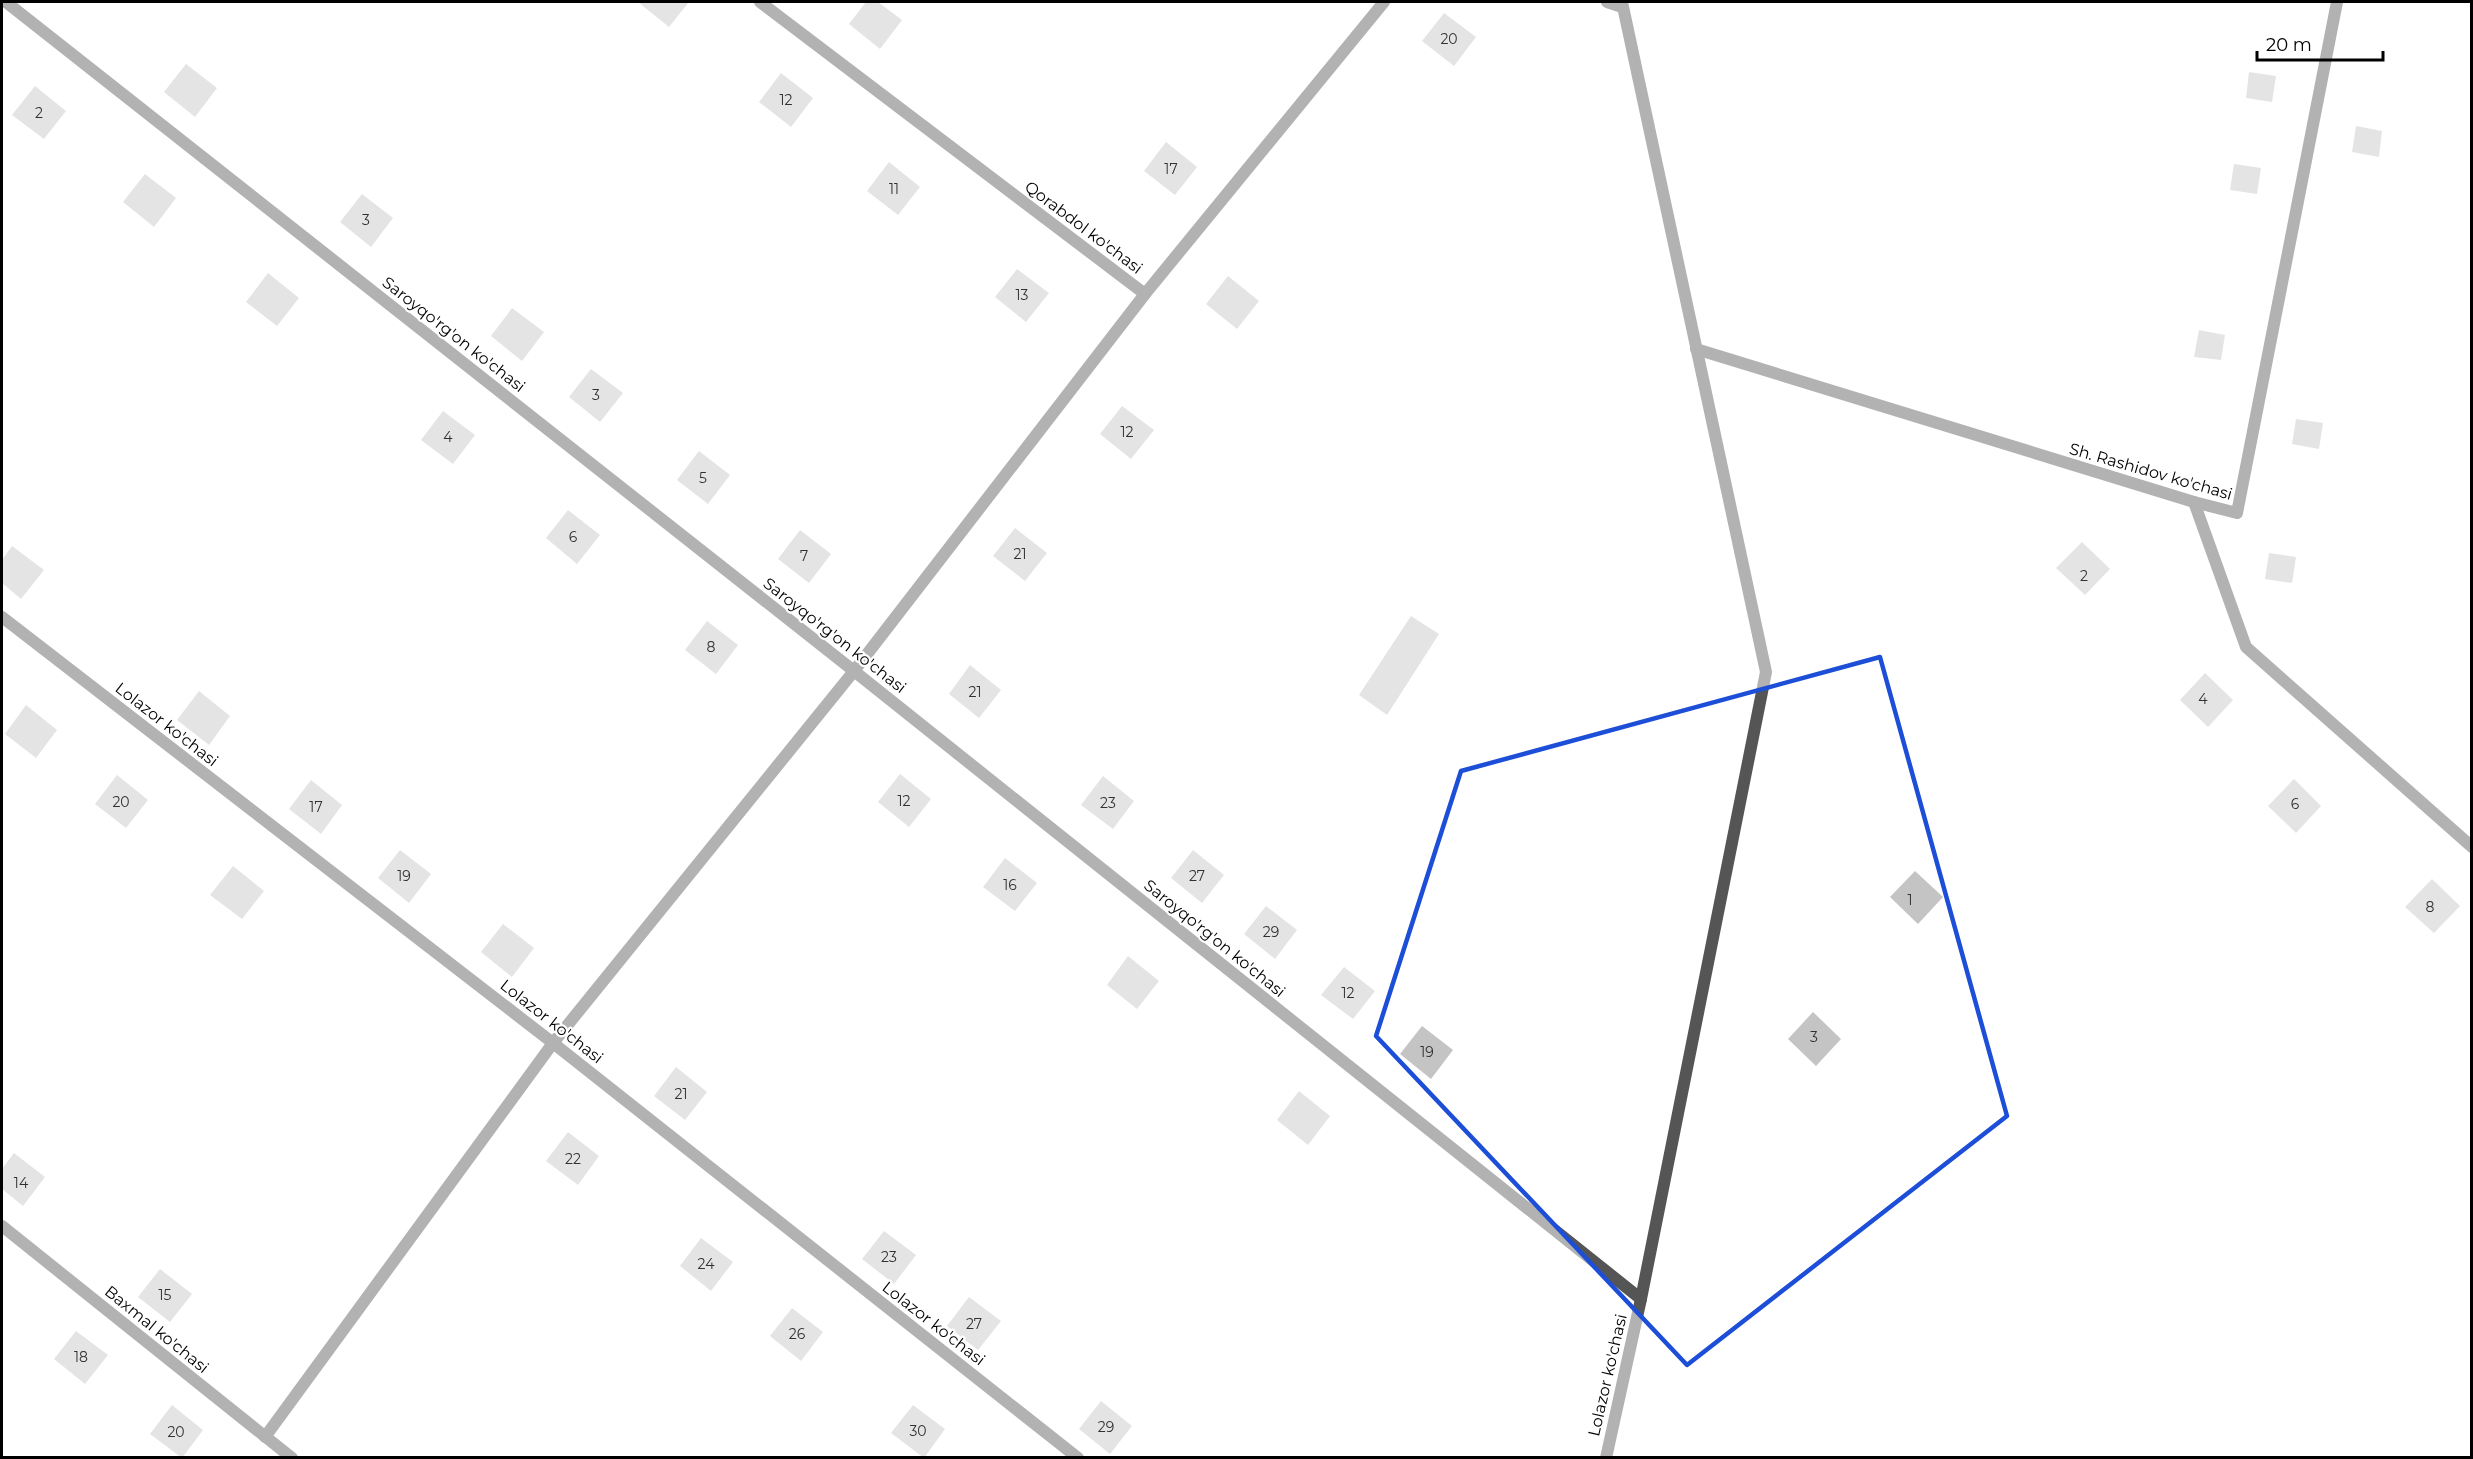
<svg xmlns="http://www.w3.org/2000/svg" width="2473" height="1459" font-family="Montserrat,sans-serif">
  <style>
    .building { fill: #c4c4c4 }
    .lines { fill: none; stroke-linecap: round; stroke-linejoin: round }
    .minor { stroke: #555; stroke-width: 12 }
    .marked { fill: none; stroke: #1d4ed8; stroke-width: 4.5; stroke-linejoin: round }
    .labels { text-anchor: middle; stroke-width: 4.5; stroke-linejoin: round; paint-order: stroke }
    .number-label { font-size: 14px; fill: #313131 }
    .street-label { font-size: 16px; fill: #000; stroke: #fff }
  </style>
  <rect width="100%" height="100%" fill="#fff"/>
  <g class="building">
    <polygon points="638,2 689,2 669,27"/>
    <polygon points="866,2 878,2 902,20 880,49 849,24"/>
    <polygon points="1444,13 1476,37 1454,66 1422,41"/>
    <polygon points="186,64 217,88 195,117 164,92"/>
    <polygon points="2249,72 2276,76 2272,102 2246,98"/>
    <polygon points="781,73 813,98 791,127 759,102"/>
    <polygon points="35,86 66,111 44,139 12,115"/>
    <polygon points="2356,126 2382,131 2379,157 2352,152"/>
    <polygon points="1166,142 1197,167 1175,195 1144,171"/>
    <polygon points="889,162 920,187 898,215 867,191"/>
    <polygon points="2234,164 2261,168 2257,194 2230,190"/>
    <polygon points="145,174 176,198 154,227 123,202"/>
    <polygon points="362,194 393,218 371,247 340,222"/>
    <polygon points="1017,269 1049,293 1026,322 995,297"/>
    <polygon points="268,273 299,298 277,326 246,302"/>
    <polygon points="1228,276 1259,301 1237,329 1206,304"/>
    <polygon points="512,308 544,332 522,361 491,336"/>
    <polygon points="2199,330 2225,335 2221,360 2194,357"/>
    <polygon points="591,369 623,393 600,422 569,397"/>
    <polygon points="1122,406 1154,430 1131,459 1100,434"/>
    <polygon points="443,411 475,435 453,464 421,440"/>
    <polygon points="2296,419 2323,423 2319,449 2292,444"/>
    <polygon points="699,451 730,475 708,504 677,480"/>
    <polygon points="568,510 600,535 577,564 546,538"/>
    <polygon points="1015,528 1047,553 1025,581 993,556"/>
    <polygon points="800,530 831,554 809,583 778,559"/>
    <polygon points="2082,542 2110,569 2085,595 2056,568"/>
    <polygon points="12,546 44,570 21,599 2,583 2,560"/>
    <polygon points="2269,553 2296,557 2292,583 2265,579"/>
    <polygon points="1411,616 1439,634 1387,715 1359,695"/>
    <polygon points="707,621 738,645 716,674 685,650"/>
    <polygon points="970,665 1001,690 979,718 949,694"/>
    <polygon points="2205,673 2233,700 2208,727 2180,700"/>
    <polygon points="199,691 230,716 209,745 177,720"/>
    <polygon points="26,705 57,730 36,758 5,734"/>
    <polygon points="900,774 931,799 909,827 878,802"/>
    <polygon points="117,775 148,800 126,828 95,804"/>
    <polygon points="1103,776 1134,801 1113,829 1081,805"/>
    <polygon points="2294,779 2321,806 2296,833 2268,806"/>
    <polygon points="311,780 342,805 321,834 289,809"/>
    <polygon points="400,850 431,874 409,903 378,878"/>
    <polygon points="1193,850 1224,875 1202,903 1171,878"/>
    <polygon points="1005,858 1037,883 1015,911 983,887"/>
    <polygon points="233,866 264,891 242,919 210,895"/>
    <polygon points="1915,871 1943,897 1918,924 1890,897"/>
    <polygon points="2432,879 2460,906 2434,933 2405,907"/>
    <polygon points="1266,906 1297,930 1275,959 1244,934"/>
    <polygon points="503,924 534,948 512,977 481,952"/>
    <polygon points="1128,956 1159,981 1137,1009 1107,985"/>
    <polygon points="1344,967 1375,991 1353,1019 1321,995"/>
    <polygon points="1813,1012 1841,1039 1816,1066 1788,1039"/>
    <polygon points="1422,1026 1453,1050 1431,1079 1400,1054"/>
    <polygon points="676,1067 707,1092 685,1120 654,1096"/>
    <polygon points="1299,1091 1330,1116 1308,1145 1277,1120"/>
    <polygon points="568,1132 599,1156 578,1185 546,1161"/>
    <polygon points="14,1153 45,1177 23,1206 2,1189 2,1169"/>
    <polygon points="884,1231 916,1255 894,1284 862,1259"/>
    <polygon points="701,1238 733,1262 711,1291 680,1266"/>
    <polygon points="160,1269 192,1294 170,1322 138,1297"/>
    <polygon points="969,1297 1001,1321 978,1350 947,1326"/>
    <polygon points="792,1308 823,1332 801,1361 770,1336"/>
    <polygon points="76,1331 108,1355 85,1384 54,1359"/>
    <polygon points="1101,1401 1132,1426 1110,1454 1079,1429"/>
    <polygon points="172,1405 203,1430 182,1458 150,1434"/>
    <polygon points="913,1405 945,1429 924,1458 891,1433"/>
  </g>
  <g class="lines">
    <g class="minor">
      <polyline points="6,2 854,671 1641,1299"/>
      <polyline points="760,2 1145,294"/>
      <polyline points="1607,2 1622,7"/>
      <polyline points="1696,349 2194,502 2237,513 2337,2"/>
      <polyline points="2194,502 2246,647 2472,847"/>
      <polyline points="2,617 553,1043 1078,1458"/>
      <polyline points="2,1226 292,1458"/>
      <polyline points="265,1437 553,1043 854,671 1145,294 1384,2"/>
      <polyline points="1606,1458 1641,1299 1766,672 1622,2"/>
    </g>
  </g>
  <path d="M0 0H2473V1459H0ZM 1880,657 L 2007,1116 L 1687,1365 L 1376,1036 L 1461,771 Z" fill="#fff" fill-opacity=".55" fill-rule="evenodd"/>
  <path class="marked" d="M 1880,657 L 2007,1116 L 1687,1365 L 1376,1036 L 1461,771 Z"/>
  <g class="labels">
    <g class="number-label">
      <text x="1449" y="44">20</text>
      <text x="786" y="105">12</text>
      <text x="39" y="118">2</text>
      <text x="1171" y="174">17</text>
      <text x="894" y="194">11</text>
      <text x="366" y="225">3</text>
      <text x="1022" y="300">13</text>
      <text x="596" y="400">3</text>
      <text x="1127" y="437">12</text>
      <text x="448" y="442">4</text>
      <text x="703" y="483">5</text>
      <text x="573" y="542">6</text>
      <text x="1020" y="559">21</text>
      <text x="804" y="561">7</text>
      <text x="2084" y="581">2</text>
      <text x="711" y="652">8</text>
      <text x="975" y="697">21</text>
      <text x="2203" y="704">4</text>
      <text x="904" y="806">12</text>
      <text x="121" y="807">20</text>
      <text x="1108" y="808">23</text>
      <text x="2295" y="809">6</text>
      <text x="316" y="812">17</text>
      <text x="404" y="881">19</text>
      <text x="1197" y="881">27</text>
      <text x="1010" y="890">16</text>
      <text x="1910" y="905">1</text>
      <text x="2430" y="912">8</text>
      <text x="1271" y="937">29</text>
      <text x="1348" y="998">12</text>
      <text x="1814" y="1042">3</text>
      <text x="1427" y="1057">19</text>
      <text x="681" y="1099">21</text>
      <text x="573" y="1164">22</text>
      <text x="21" y="1188">14</text>
      <text x="889" y="1262">23</text>
      <text x="706" y="1269">24</text>
      <text x="165" y="1300">15</text>
      <text x="974" y="1329">27</text>
      <text x="797" y="1339">26</text>
      <text x="81" y="1362">18</text>
      <text x="1106" y="1432">29</text>
      <text x="918" y="1436">30</text>
      <text x="176" y="1437">20</text>
    </g>
    <g class="street-label">
      <text transform="translate(1084 227) rotate(37)" y="6">Qorabdol ko'chasi</text>
      <text transform="translate(454 334) rotate(38)" y="6">Saroyqo'rg'on ko'chasi</text>
      <text transform="translate(2151 471) rotate(16)" y="6">Sh. Rashidov ko'chasi</text>
      <text transform="translate(835 635) rotate(38)" y="6">Saroyqo'rg'on ko'chasi</text>
      <text transform="translate(167 724) rotate(38)" y="6">Lolazor ko'chasi</text>
      <text transform="translate(1215 938) rotate(39)" y="6">Saroyqo'rg'on ko'chasi</text>
      <text transform="translate(552 1021) rotate(38)" y="6">Lolazor ko'chasi</text>
      <text transform="translate(934 1323) rotate(38)" y="6">Lolazor ko'chasi</text>
      <text transform="translate(157 1329) rotate(39)" y="6">Baxmal ko'chasi</text>
      <text transform="translate(1607 1375) rotate(-77)" y="6">Lolazor ko'chasi</text>
    </g>
  </g>
  <rect width="2473" height="1459" fill="none" stroke="#000000" stroke-width="6"/>
  <path d="M2257 51v9h126v-9" fill="none" stroke="#000000" stroke-width="3"/>
  <text x="2266" y="51" font-size="18" fill="#000000" stroke="#ffffff" stroke-width="4.5" paint-order="stroke">20 m</text>
</svg>
